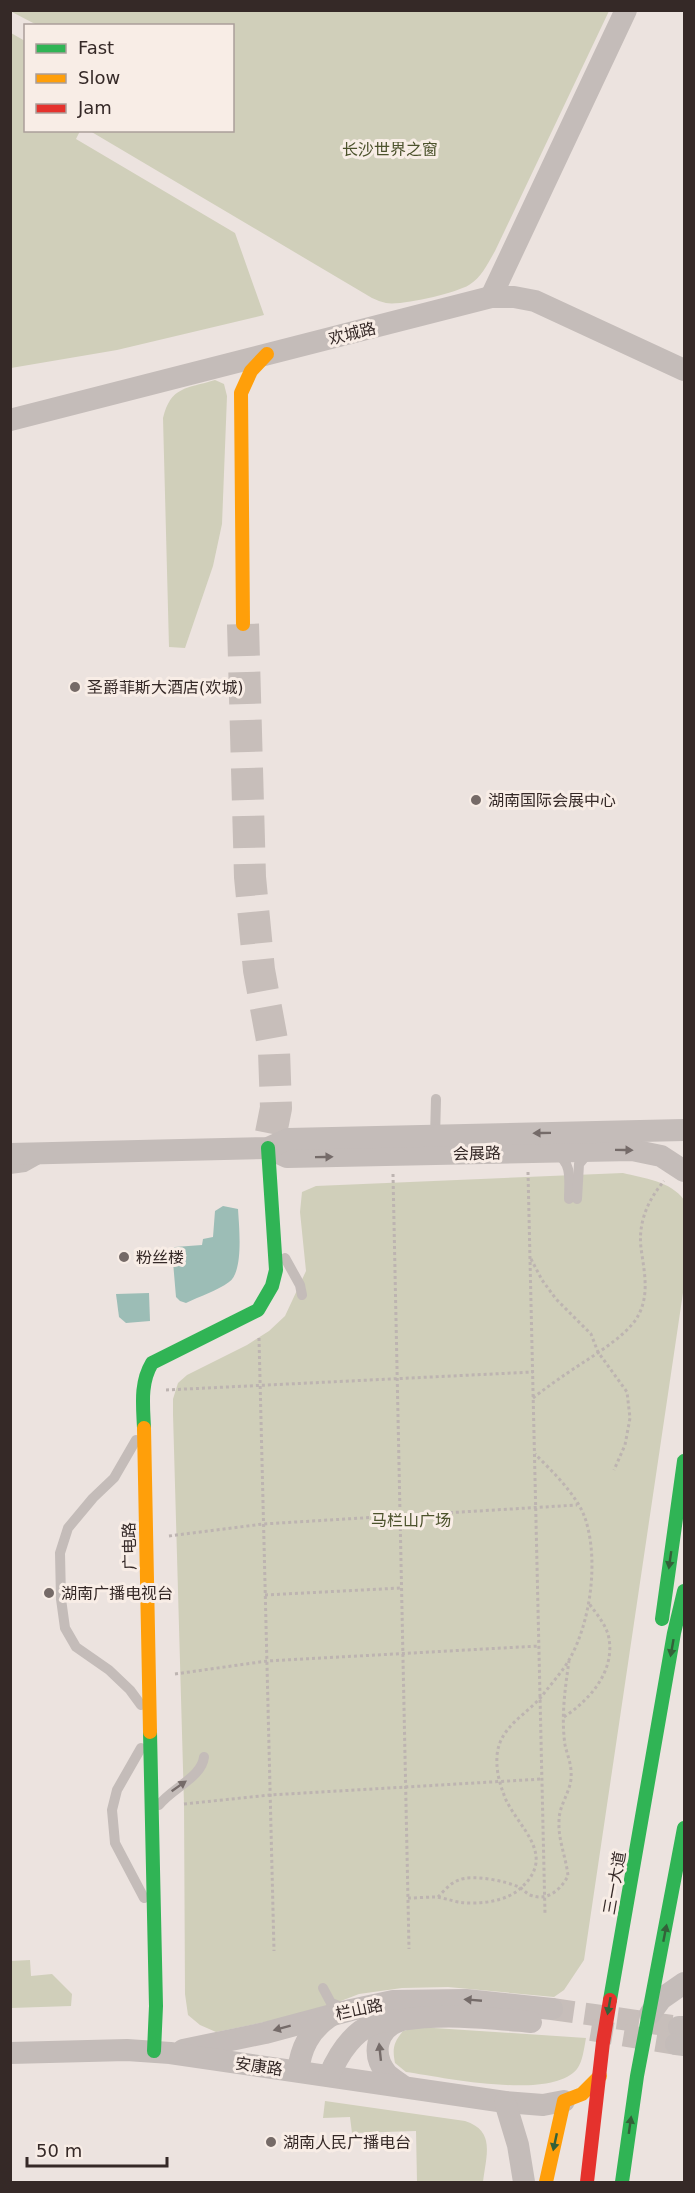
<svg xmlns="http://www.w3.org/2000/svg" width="695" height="2193" font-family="'DejaVu Sans','Noto Sans SC',sans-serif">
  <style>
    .green { fill: #d0cfba }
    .water { fill: #9cbdb6 }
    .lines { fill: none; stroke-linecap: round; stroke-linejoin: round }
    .street-tunnel { stroke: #c7beba; stroke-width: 22; stroke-dasharray: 22 11; stroke-linecap: butt }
    .secondary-tunnel { stroke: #c7beba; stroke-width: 32; stroke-dasharray: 32 16; stroke-linecap: butt }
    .path { stroke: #bdb4b1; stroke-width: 3; stroke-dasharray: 3 3; stroke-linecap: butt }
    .lane { stroke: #c4bcb9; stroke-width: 10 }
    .street { stroke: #c4bcb9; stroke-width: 22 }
    .fast { stroke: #30b455; stroke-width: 14 }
    .slow { stroke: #ff9f0a; stroke-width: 14 }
    .jam { stroke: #e5322d; stroke-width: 14 }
    .oneway { fill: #756b69 }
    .oneway2 { fill: #336139 }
    .poi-dot { fill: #756a67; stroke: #f8ede6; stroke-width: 2 }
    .labels { text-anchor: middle; stroke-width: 6; stroke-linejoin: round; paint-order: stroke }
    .park-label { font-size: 16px; fill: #4c522c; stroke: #f8ede6 }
    .street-label { font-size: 16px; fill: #352927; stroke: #f8ede6 }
    .poi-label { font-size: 16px; fill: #352927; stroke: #f8ede6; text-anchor: start }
  </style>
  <rect width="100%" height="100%" fill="#ece3df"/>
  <g class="green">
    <path d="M 10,11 L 11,10 L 609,11 L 495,251 C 488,263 482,277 469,285 C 456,293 401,306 386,303 C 381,302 377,300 372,298 L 90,131 L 232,130 L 232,26 L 37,25 Z"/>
    <polygon points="11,33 25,41 26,130 80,131 76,139 235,233 264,315 117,350 11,368"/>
    <path d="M 215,380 L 224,384 L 227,396 L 222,524 L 213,566 L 185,648 L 169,647 L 163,418 C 171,386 186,389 215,380 Z"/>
    <path d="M 623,1173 C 643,1178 671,1181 684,1200 L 684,1286 L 584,1960 L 564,1990 L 554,1997 L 448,1987 L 402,1988 L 359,1994 L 310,2013 L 216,2032 L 200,2025 L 188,2015 L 185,1994 L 184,1804 L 173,1414 L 173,1399 L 178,1383 L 187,1375 L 247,1345 L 269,1331 L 285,1316 L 306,1271 L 300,1212 L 302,1192 L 316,1186 Z"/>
    <polygon points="30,1960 31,1976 52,1974 72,1994 71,2006 11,2008 11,1961"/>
    <path d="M 419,2027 L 586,2038 C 584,2048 583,2061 577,2069 C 551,2101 442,2077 406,2072 L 395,2063 C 392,2048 394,2042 403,2031 Z"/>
    <path d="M 325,2101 L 465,2121 C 496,2131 486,2156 483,2182 L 417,2182 L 416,2131 L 352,2133 L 350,2117 L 323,2118 Z"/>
  </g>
  <g class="water">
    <path d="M 223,1206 L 238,1209 C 239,1226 244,1272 229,1282 C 217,1291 200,1296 186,1303 L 180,1301 L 176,1297 L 172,1250 L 175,1247 L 202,1245 L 203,1239 L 213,1237 L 215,1211 Z"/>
    <polygon points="149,1293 150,1321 126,1323 119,1317 116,1294"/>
  </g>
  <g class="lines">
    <g class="street-tunnel">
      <polyline points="552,2009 679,2027"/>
      <polyline points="591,2030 676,2044"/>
    </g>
    <polyline class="secondary-tunnel" points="243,624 250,877 259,970 274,1051 276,1108 268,1148"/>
    <g class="path">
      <polyline points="528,1172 545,1914"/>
      <polyline points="393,1174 409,1949"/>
      <polyline points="531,1259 542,1280 556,1299 591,1334 598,1352 627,1392 630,1418 625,1445 614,1470"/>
      <polyline points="259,1338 274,1951"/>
      <polyline points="166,1390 533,1372"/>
      <path d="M 533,1398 C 543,1390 553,1383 563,1376 C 584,1361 626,1338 638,1316 C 650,1294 644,1271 641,1248 C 638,1222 648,1200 664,1181"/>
      <polyline points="169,1536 263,1524 577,1505"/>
      <polyline points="265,1595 401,1588"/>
      <polyline points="175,1674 267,1661 539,1646"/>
      <path d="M 564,1717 C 591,1699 617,1669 608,1634 C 604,1622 595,1612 588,1602"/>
      <polyline points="184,1804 270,1795 542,1779"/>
      <path d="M 438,1897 C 444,1891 450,1883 459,1880 C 473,1874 505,1881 519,1887 C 523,1889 526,1893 530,1895 C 548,1902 561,1889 568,1876 C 566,1857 558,1840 559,1821 C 559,1803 573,1790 571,1772 C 571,1763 567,1754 565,1745 C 561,1717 565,1689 569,1661"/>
      <path d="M 408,1898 C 417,1898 427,1897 436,1897 C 443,1898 450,1900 458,1902 C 478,1905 507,1902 522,1887 C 556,1855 520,1829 506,1800 C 500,1785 496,1772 497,1756 C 499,1727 526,1715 542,1696 C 551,1684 562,1672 569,1660 C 591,1622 599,1559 585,1518 C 577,1495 552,1471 535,1454"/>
    </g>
    <g class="lane">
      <polyline points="435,1138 436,1099"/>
      <path d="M 556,1154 C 573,1162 569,1183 569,1199"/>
      <polyline points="10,1169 25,1167 41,1158"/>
      <polyline points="577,1199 579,1164 589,1152"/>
      <polyline points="285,1258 300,1285 302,1295"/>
      <polyline points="136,1440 114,1478 93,1498 68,1528 60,1553 61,1599 65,1628 76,1647 109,1670 130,1690 141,1705"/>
      <polyline points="141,1748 117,1790 112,1810 115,1843 144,1898"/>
      <path d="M 159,1805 C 172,1788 202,1777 204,1757"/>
      <polyline points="323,1988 331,2003 344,2008"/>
    </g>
    <g class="street">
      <polyline points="491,297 626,10"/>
      <polyline points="10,420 491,297 514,297 535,301 684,370"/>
      <polyline points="268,1148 287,1157 632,1150 661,1156 684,1171"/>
      <polyline points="10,1154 268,1148 288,1139 684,1130"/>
      <polyline points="650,2014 661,1999 684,1983"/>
      <path d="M 399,2021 C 376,2029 371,2055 387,2074 C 391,2078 398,2082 403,2086"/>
      <polyline points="679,2027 684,2027"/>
      <polyline points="676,2044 684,2045"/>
      <polyline points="183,2050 265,2033 351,2010 393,2001 466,2000 552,2009"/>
      <polyline points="10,2053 127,2050 170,2053 505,2102 543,2105 564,2101"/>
      <path d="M 298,2071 C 301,2048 309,2031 329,2017"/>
      <path d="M 329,2076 C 338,2055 351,2033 373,2024 C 382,2021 392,2021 401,2020 C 445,2013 487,2018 531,2022"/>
      <polyline points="505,2102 518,2145 524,2182"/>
    </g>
    <g class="fast">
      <path d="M 144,1428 C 143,1405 140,1383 152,1363 L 258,1310 L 272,1286 L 276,1270 L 268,1148"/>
      <polyline points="662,1619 684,1461"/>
      <polyline points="150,1732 156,2006 154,2051"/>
      <polyline points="610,2000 674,1633 684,1591"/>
      <polyline points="622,2182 637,2076 684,1828"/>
    </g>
    <g class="slow">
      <polyline points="243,624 241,393 251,371 267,354"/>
      <polyline points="144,1428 150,1732"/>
      <polyline points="546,2182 564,2101 582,2094 600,2076"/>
    </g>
    <polyline class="jam" points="587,2182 603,2042 610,2000"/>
  </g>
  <defs><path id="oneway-solid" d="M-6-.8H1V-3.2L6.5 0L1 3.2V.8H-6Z" transform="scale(1.5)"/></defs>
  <g class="oneway">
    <use href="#oneway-solid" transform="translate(542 1133) rotate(179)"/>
    <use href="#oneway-solid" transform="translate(624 1150) rotate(1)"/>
    <use href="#oneway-solid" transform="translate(324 1157) rotate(-1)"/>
    <use href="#oneway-solid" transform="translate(179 1786) rotate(-35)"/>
    <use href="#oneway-solid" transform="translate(473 2000) rotate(-175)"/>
    <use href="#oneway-solid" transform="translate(282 2028) rotate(165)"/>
    <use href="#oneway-solid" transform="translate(380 2052) rotate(-96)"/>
  </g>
  <g class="oneway2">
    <use href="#oneway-solid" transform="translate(670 1560) rotate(98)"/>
    <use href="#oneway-solid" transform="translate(672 1648) rotate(100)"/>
    <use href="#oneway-solid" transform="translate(665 1933) rotate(-79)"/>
    <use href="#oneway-solid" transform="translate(609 2006) rotate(100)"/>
    <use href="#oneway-solid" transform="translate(630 2125) rotate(-82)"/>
    <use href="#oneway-solid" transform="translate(555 2142) rotate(102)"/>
  </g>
  <g class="poi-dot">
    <circle cx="75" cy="687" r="6"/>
    <circle cx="476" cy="800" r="6"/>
    <circle cx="124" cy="1257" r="6"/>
    <circle cx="49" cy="1593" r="6"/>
    <circle cx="271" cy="2142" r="6"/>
  </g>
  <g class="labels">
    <g class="park-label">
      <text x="390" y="155">长沙世界之窗</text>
      <text x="411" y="1526">马栏山广场</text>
    </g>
    <g class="street-label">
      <text transform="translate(352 333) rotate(-14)" y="6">欢城路</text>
      <text transform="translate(477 1153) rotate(-1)" y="6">会展路</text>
      <text transform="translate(129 1546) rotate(-91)" y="6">广电路</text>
      <text transform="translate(614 1883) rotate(-80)" y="6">三一大道</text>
      <text transform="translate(359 2009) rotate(-12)" y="6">栏山路</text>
      <text transform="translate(259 2066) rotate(8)" y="6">安康路</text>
    </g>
    <g class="poi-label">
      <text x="87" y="693">圣爵菲斯大酒店(欢城)</text>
      <text x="488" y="806">湖南国际会展中心</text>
      <text x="136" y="1263">粉丝楼</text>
      <text x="61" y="1599">湖南广播电视台</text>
      <text x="283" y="2148">湖南人民广播电台</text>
    </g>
  </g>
  <rect width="695" height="2193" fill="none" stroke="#352927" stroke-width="24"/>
  <rect x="24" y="24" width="210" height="108" fill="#f8ede6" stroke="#aa9f9a" stroke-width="1.5"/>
  <rect x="36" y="44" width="30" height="9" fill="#30b455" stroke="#aa9f9a" stroke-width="1.5"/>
  <text x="78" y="54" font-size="18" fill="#352927">Fast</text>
  <rect x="36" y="74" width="30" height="9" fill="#ff9f0a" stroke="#aa9f9a" stroke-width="1.5"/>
  <text x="78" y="84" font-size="18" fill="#352927">Slow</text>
  <rect x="36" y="104" width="30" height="9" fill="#e5322d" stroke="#aa9f9a" stroke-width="1.5"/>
  <text x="78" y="114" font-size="18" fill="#352927">Jam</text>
  <path d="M27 2157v9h140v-9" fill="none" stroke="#352927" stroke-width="3"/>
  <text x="36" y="2157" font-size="18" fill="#352927" stroke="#f8ede6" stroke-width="4.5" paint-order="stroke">50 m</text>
</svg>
